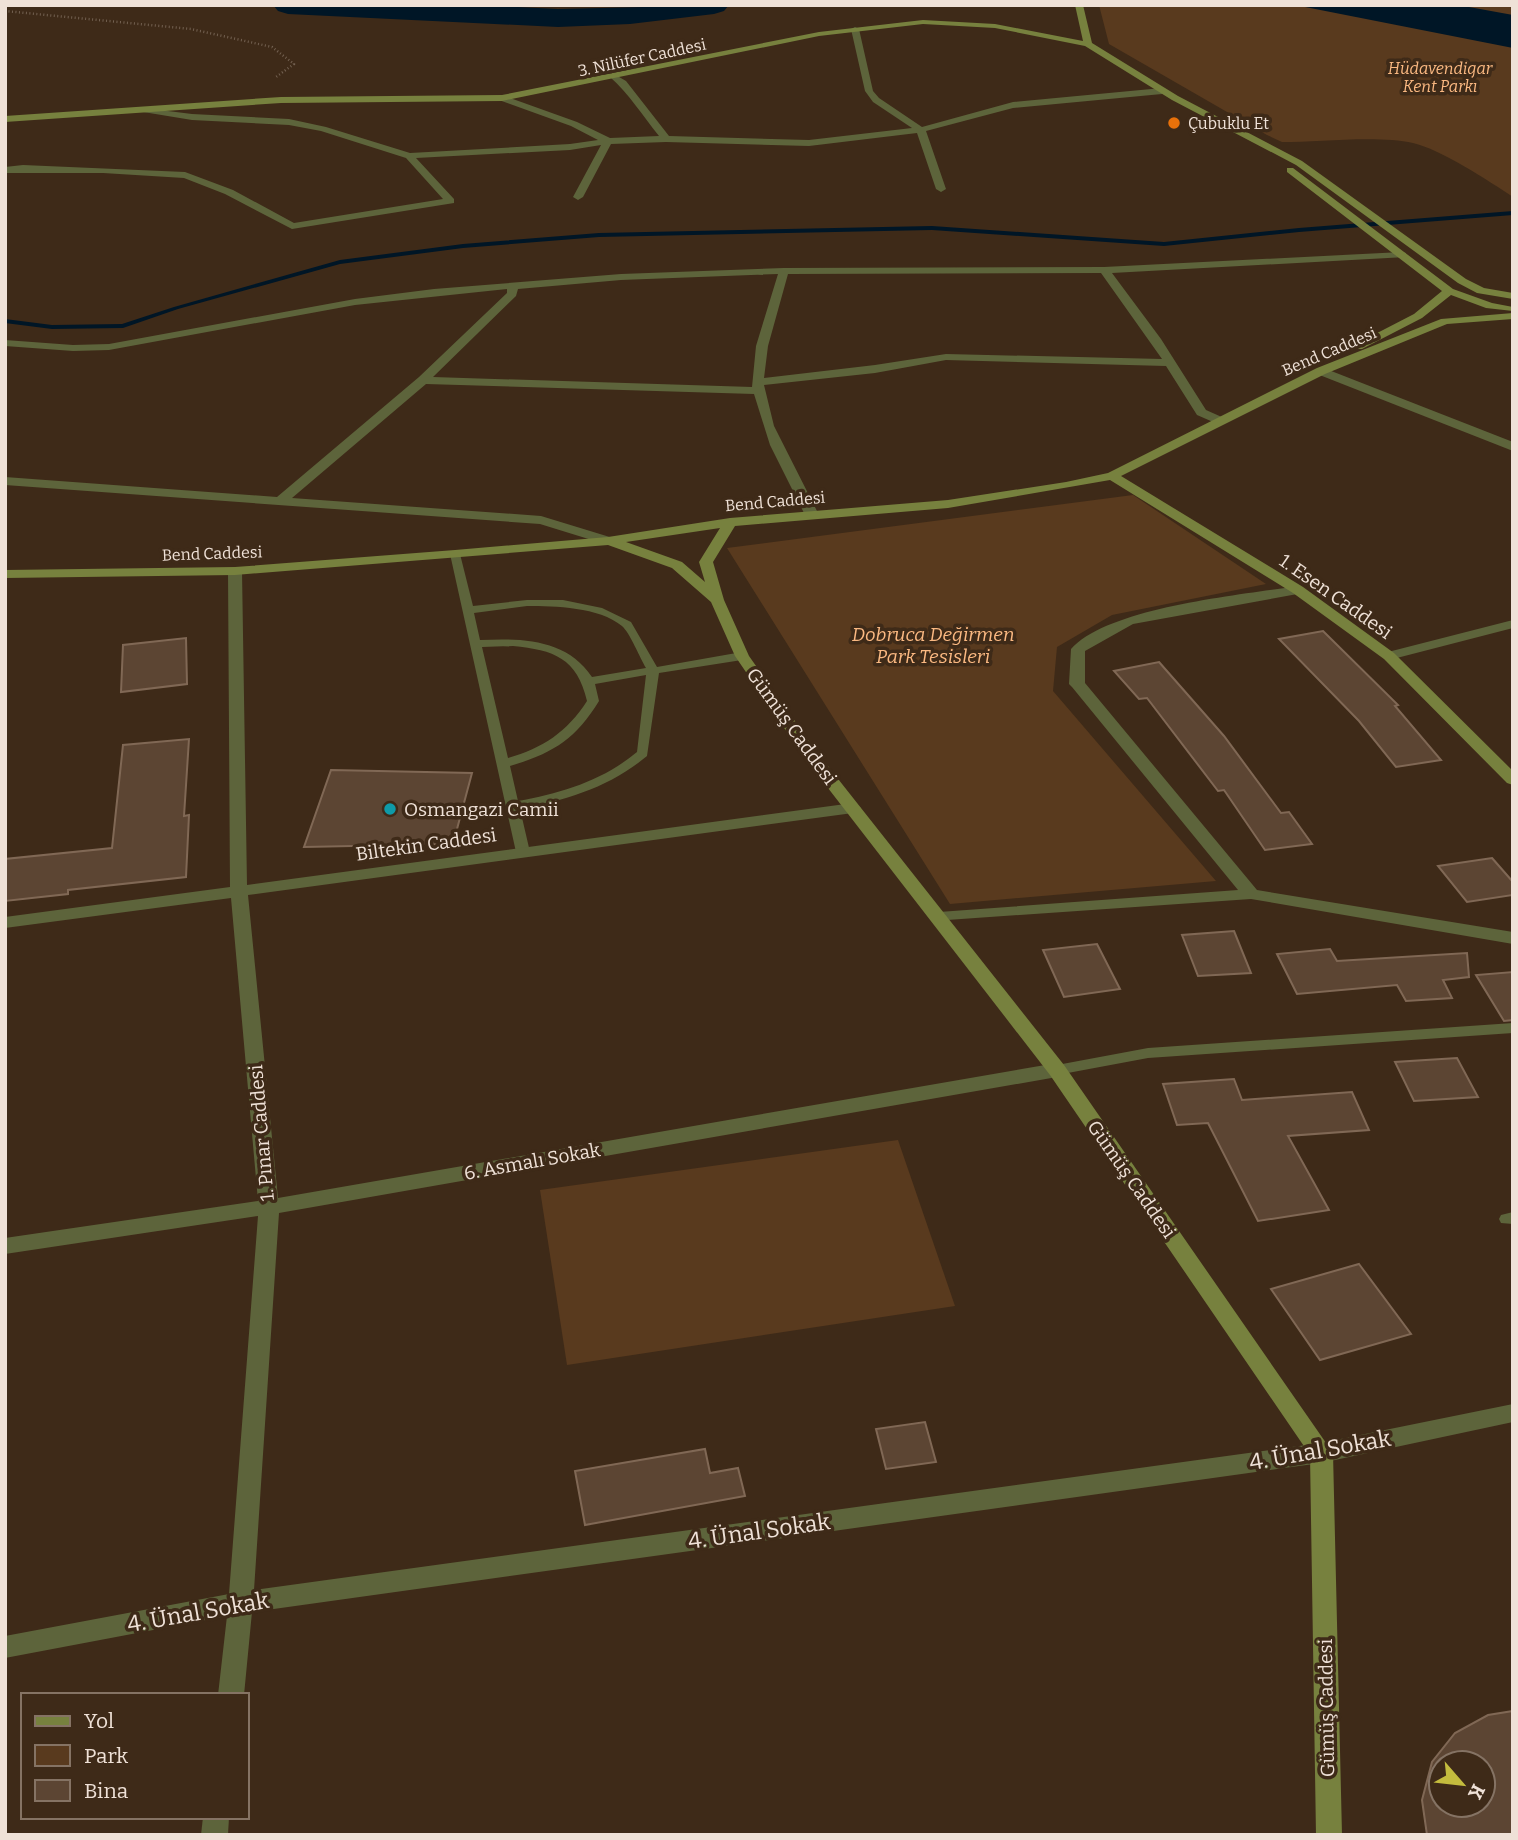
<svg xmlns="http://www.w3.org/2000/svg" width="1518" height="1840" font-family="Bitter,serif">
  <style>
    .green { fill: #593a1e }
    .water { fill: #001626 }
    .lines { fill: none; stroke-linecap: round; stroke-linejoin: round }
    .stream { fill: #001626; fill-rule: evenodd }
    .river { fill: #001626; fill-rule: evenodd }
    .building { fill: #5c4533; stroke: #806855; stroke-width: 2; fill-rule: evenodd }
    .path { stroke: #736151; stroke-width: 2.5; stroke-dasharray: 1 2.5; stroke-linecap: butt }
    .lane { fill: #5d643b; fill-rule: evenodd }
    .street { fill: #5d643b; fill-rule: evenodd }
    .secondary { fill: #77813e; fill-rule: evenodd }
    .food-dot { fill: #e8710a; stroke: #3e2a18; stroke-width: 2.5 }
    .culture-dot { fill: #0f9aa8; stroke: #3e2a18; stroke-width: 2.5 }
    .labels { text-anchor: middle; stroke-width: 7; stroke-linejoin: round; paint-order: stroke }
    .far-street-label { font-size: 16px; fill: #efe1d7; stroke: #3e2a18 }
    .far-park-label { font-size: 16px; font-style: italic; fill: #fbb982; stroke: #3e2a18 }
    .far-poi-label { font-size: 16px; fill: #efe1d7; stroke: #3e2a18; text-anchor: start }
    .street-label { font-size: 19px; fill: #efe1d7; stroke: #3e2a18 }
    .park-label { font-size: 19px; font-style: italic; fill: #fbb982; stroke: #3e2a18 }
    .poi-label { font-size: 19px; fill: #efe1d7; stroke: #3e2a18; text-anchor: start }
    .near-street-label { font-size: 23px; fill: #efe1d7; stroke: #3e2a18 }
  </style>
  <rect width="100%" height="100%" fill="#3e2a18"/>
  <g class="green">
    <path d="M 1099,5 L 1513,5 L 1513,197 C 1489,181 1440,149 1413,143 C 1379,135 1318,142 1282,142 L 1267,135 L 1109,44 Z"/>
    <polygon points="1133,495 1266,584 1112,615 1057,647 1053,691 1216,881 950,904 727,548"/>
    <polygon points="898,1140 955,1306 567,1365 540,1190"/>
  </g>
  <polygon class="water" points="1295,5 1458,5 1513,15 1513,48"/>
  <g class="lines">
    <polygon class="stream" points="1513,211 1513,215 1299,232 1164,246 932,230 599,237 463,248 340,264 178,309 123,328 52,329 5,323 5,319 52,325 122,324 174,307 340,260 463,244 599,233 932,226 1164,242 1299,228"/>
    <polygon class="river" points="273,5 480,5 558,9 729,5 724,11 714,14 630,24 558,27 288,14 278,11"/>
  </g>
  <g class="building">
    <polygon points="1323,631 1398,705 1395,706 1441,760 1396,767 1359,721 1279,639"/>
    <polygon points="186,638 187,684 121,692 123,645"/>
    <polygon points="1159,662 1224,736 1281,813 1289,812 1312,844 1265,850 1224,790 1218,791 1147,698 1139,699 1114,671"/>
    <polygon points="189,739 184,816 189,815 186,877 68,890 68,894 5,901 5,859 112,848 123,745"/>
    <polygon points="331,770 472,773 453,844 304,847"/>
    <polygon points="1492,858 1513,882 1513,895 1467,902 1438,866"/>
    <polygon points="1234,931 1251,973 1198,976 1182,935"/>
    <polygon points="1097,944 1120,989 1064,997 1043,950"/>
    <polygon points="1330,949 1337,961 1467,953 1469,977 1443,980 1452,998 1406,1001 1397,985 1297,994 1277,954"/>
    <polygon points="1513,972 1513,1020 1504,1021 1476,975"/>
    <polygon points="1457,1058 1478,1097 1414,1101 1395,1062"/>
    <polygon points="1234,1079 1242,1100 1352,1092 1369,1130 1288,1136 1329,1210 1258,1221 1208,1123 1177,1125 1163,1084"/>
    <polygon points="1359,1264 1411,1334 1320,1360 1271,1289"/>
    <polygon points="925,1422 936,1462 886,1469 876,1429"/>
    <polygon points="705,1449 710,1473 738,1468 745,1496 585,1525 575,1471"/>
    <path d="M 1513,1711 L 1513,1835 L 1427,1835 L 1422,1800 L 1432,1762 L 1455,1733 L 1488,1715 ZM 1441,1763 L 1483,1763 L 1483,1805 L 1441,1805 Z"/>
  </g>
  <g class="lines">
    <polyline class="path" points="5,11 191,29 272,47 294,64 276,77"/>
    <g class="lane">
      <path d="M 455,551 L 460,554 L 473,606 L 527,600 L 563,600 L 602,608 L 631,622 L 657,667 L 742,652 L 748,656 L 742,660 L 659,673 L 647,756 C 610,787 567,800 520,809 L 530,852 L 523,856 L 516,852 L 450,554 ZM 527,606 C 555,606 599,607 622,626 C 630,633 640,658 646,668 L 592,677 C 567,639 522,638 480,640 L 474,613 ZM 513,646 C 554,650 577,658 587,701 C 567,732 543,748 508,758 L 482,647 ZM 646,675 L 637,752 C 602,781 562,793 518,801 L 510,766 C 553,753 575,740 599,701 L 595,684 Z"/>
      <polygon points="1513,1023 1513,1033 1148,1058 1057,1075 1052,1074 1049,1070 1052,1066 1057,1065 1148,1048"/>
      <polygon points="1513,1212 1513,1224 1501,1223 1499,1219 1501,1215"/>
    </g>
    <g class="street">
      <path d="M 855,27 L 859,29 L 873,91 L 879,98 L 922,127 L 1013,102 L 1162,88 L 1166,91 L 1162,94 L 1013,108 L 926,131 L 946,189 L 941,192 L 936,189 L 917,133 L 809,146 L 666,142 L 611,144 L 583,197 L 578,200 L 573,197 L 601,145 L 570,150 L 416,158 L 454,199 L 454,203 L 292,229 L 225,194 L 184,178 L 103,173 L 5,173 L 5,167 L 23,165 L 185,172 L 233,190 L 294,223 L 443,199 L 406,158 L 321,131 L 289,125 L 192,120 L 131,110 L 136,107 L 192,114 L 289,119 L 326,127 L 410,153 L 570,144 L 598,140 L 571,126 L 499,100 L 499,96 L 502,95 L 577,122 L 610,138 L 659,136 C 643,116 629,94 610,77 L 614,74 L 626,81 L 669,136 L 809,140 L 912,128 L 873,102 L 865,91 L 851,29 Z"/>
      <path d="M 1402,252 L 1406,253 L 1406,257 L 1112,273 L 1161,339 L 1206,410 L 1224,418 L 1226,421 L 1220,425 L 1197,415 L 1166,366 L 946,360 L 875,373 L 764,385 L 774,426 L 819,515 L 812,519 L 805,515 L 770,445 L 754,394 L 426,384 L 292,498 L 541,516 L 613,538 L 615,541 L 608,545 L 540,524 L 5,485 L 5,477 L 277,497 L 419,377 L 507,293 L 507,289 L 355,305 L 109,350 L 73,351 L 5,346 L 5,340 L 73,345 L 109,344 L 355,299 L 434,289 L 621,274 L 784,268 L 1104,267 ZM 1101,273 L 1162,359 L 946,354 L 875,365 L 764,378 L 768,346 L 788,274 ZM 778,274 L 756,346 L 752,387 L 433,377 L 516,296 L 518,289 L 621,280 Z"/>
      <polygon points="1321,367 1513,442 1513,451 1317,374 1315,371"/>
      <polygon points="235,567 242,571 247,885 853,803 861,808 853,813 248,895 278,1198 1057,1063 1064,1065 1067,1070 1064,1075 1057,1077 279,1213 254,1590 1321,1443 1513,1404 1513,1422 1321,1463 252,1612 244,1695 218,1695 227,1616 5,1658 5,1636 229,1594 258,1216 5,1254 5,1238 258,1201 231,898 5,928 5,917 230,887 228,571"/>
      <path d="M 1298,586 L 1305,590 L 1303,593 L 1133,624 L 1085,651 L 1085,683 L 1257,890 L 1513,932 L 1513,944 L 1251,899 L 933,921 L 930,917 L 939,912 L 1238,890 L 1072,687 L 1069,684 L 1071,649 C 1109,607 1241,595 1298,586 Z"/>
      <polygon points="1513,620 1513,628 1389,660 1382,656 1384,653"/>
      <polygon points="203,1817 229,1817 228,1835 201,1835"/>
    </g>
    <g class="secondary">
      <polygon points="1075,5 1083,5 1092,43 1178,96 1302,161 1466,279 1484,288 1513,293 1513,299 1477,293 1458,283 1296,165 1172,100 1085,46 995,28 923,24 819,36 502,101 281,103 5,122 5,116 281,97 502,95 819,32 923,20 995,24 1083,41"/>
      <polygon points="1287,168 1293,168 1453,289 1492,303 1513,307 1513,311 1486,308 1451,295 1422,318 1362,349 1354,349 1354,345 1414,314 1442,291 1287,172"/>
      <path d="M 1513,313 L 1513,319 L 1447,324 L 1325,374 L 1121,476 L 1303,587 L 1394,653 L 1513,771 L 1513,785 L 1507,783 L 1384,659 L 1293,593 L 1110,480 L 948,508 L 735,526 L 713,562 L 724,600 L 749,656 L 816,751 L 1064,1065 L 1333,1453 L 1342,1835 L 1316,1835 L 1310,1455 L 1050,1075 L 804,757 L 735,656 L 711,602 L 672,568 L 608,545 L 235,575 L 5,578 L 5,570 L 235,567 L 455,550 L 608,537 L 730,518 L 948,500 L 1066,482 L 1108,473 L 1317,368 L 1441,319 ZM 720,528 L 699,562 L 705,582 L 682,562 L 626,542 Z"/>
    </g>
  </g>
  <circle class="food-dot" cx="1174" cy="123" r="7"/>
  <circle class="culture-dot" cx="390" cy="809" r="7"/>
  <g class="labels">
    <g class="far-street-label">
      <text transform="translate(642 57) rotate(-12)" y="6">3. Nilüfer Caddesi</text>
      <text transform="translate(1329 351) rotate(-23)" y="6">Bend Caddesi</text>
      <text transform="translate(775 501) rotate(-5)" y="6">Bend Caddesi</text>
      <text transform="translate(212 553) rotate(-2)" y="6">Bend Caddesi</text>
    </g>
    <g class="far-park-label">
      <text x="1440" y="74">Hüdavendigar<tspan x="1440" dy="18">Kent Parkı</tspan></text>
    </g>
    <g class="far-poi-label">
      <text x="1188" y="129">Çubuklu Et</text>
    </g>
    <g class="street-label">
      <text transform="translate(1336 596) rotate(35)" y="7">1. Esen Caddesi</text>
      <text transform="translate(792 726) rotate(54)" y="7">Gümüş Caddesi</text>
      <text transform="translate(426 844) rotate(-8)" y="7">Biltekin Caddesi</text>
      <text transform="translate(261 1133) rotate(-95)" y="7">1. Pınar Caddesi</text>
      <text transform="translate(532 1161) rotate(-10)" y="7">6. Asmalı Sokak</text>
      <text transform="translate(1132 1179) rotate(55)" y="7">Gümüş Caddesi</text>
      <text transform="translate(1326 1708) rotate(-91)" y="7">Gümüş Caddesi</text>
    </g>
    <g class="park-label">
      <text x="933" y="641">Dobruca Değirmen<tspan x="933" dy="22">Park Tesisleri</tspan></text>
    </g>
    <g class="poi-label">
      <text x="404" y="816">Osmangazi Camii</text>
    </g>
    <g class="near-street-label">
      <text transform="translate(1320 1450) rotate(-10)" y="8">4. Ünal Sokak</text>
      <text transform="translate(759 1531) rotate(-8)" y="8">4. Ünal Sokak</text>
      <text transform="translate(198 1612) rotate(-10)" y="8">4. Ünal Sokak</text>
    </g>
  </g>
  <rect width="1518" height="1840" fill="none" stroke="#efe1d7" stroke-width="14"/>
  <rect x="21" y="1693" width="228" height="126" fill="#3e2a18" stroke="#857364" stroke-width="2"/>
  <rect x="35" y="1716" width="35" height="10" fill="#77813e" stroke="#857364" stroke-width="2"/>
  <text x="84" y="1728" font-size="21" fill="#efe1d7">Yol</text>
  <rect x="35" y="1745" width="35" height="21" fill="#593a1e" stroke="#857364" stroke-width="2"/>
  <text x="84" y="1763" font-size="21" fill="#efe1d7">Park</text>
  <rect x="35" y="1780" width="35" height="21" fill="#5c4533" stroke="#857364" stroke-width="2"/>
  <text x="84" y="1798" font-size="21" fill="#efe1d7">Bina</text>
  <g transform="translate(1462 1784) rotate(118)"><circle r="33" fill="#3e2a18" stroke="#857364" stroke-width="2"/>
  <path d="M0-5L12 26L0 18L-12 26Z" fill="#c4bc3e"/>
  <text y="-10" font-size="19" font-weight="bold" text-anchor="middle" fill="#efe1d7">K</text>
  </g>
</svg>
